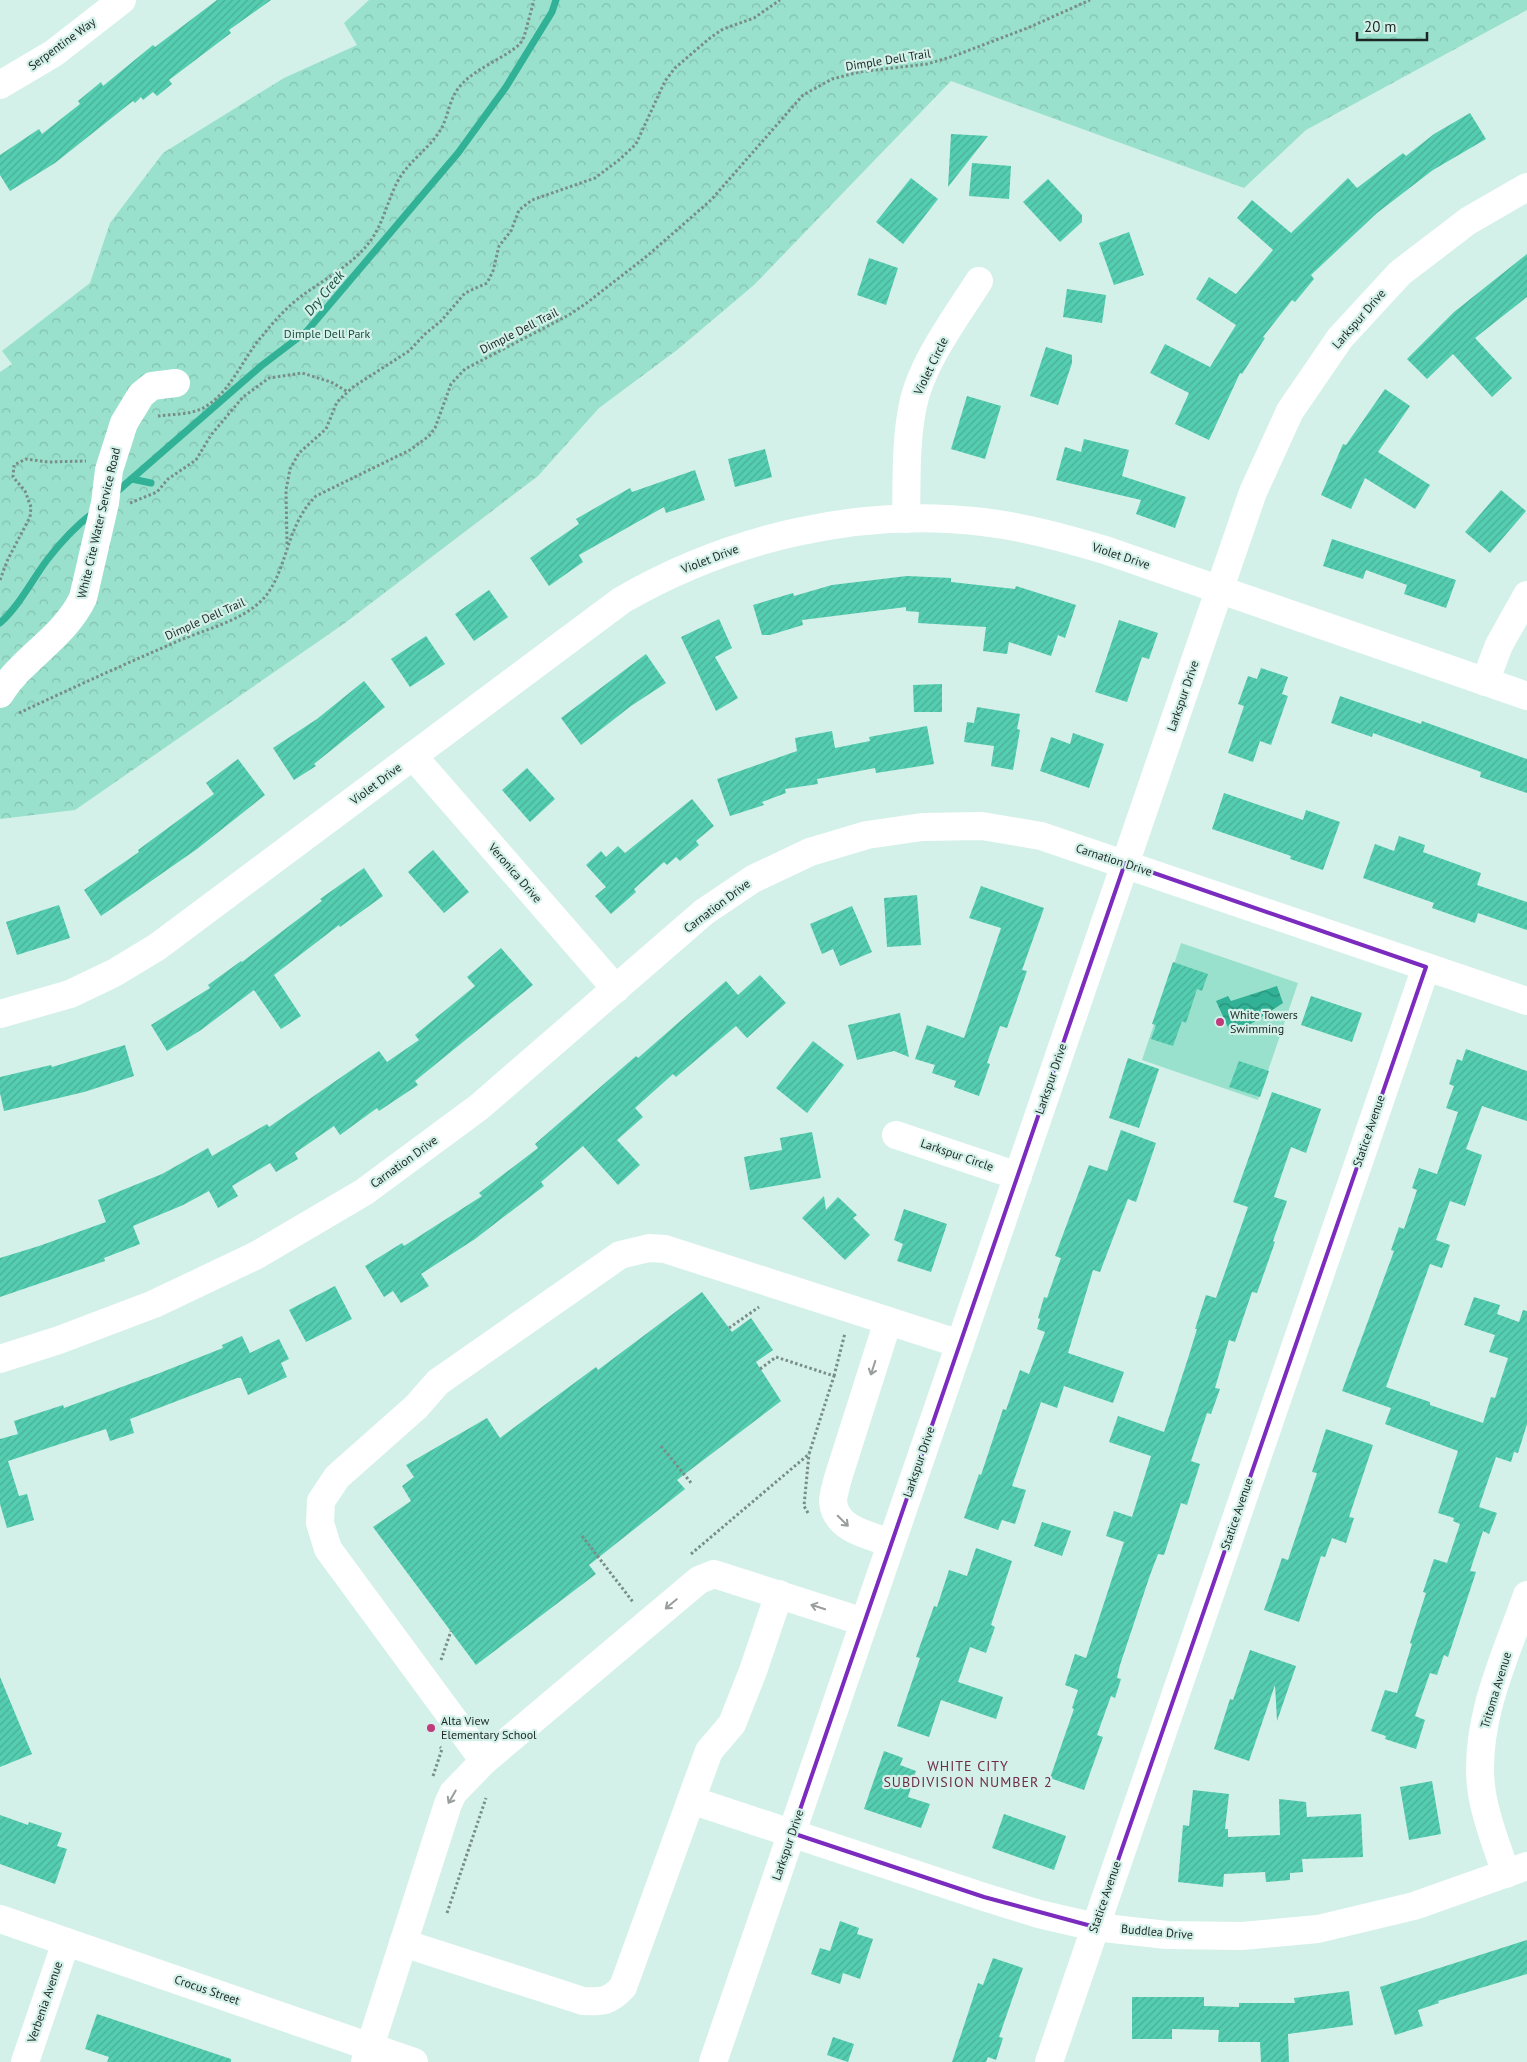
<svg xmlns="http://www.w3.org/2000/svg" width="1527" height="2062" font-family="'PT Sans',sans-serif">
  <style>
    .park { fill: url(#park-crowns) }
    .garden { fill: #99e1cc }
    .water { fill: url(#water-waves) }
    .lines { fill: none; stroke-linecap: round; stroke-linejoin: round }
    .stream { stroke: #31b195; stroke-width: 7 }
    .building { fill: url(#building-hatch) }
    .path { stroke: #798d87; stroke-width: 3; stroke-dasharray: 2.5 2.5; stroke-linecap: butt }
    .minor { stroke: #fff; stroke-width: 28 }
    .oneway { stroke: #999e9c }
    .marked { fill: none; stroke: #7b2cbf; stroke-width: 4; stroke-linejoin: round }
    .poi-dot { fill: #c13b7c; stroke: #d3f1e8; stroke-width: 2 }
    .labels { text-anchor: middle; stroke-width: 4.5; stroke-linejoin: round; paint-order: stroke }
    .street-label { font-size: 12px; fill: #1c2724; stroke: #d3f1e8 }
    .park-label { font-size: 12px; fill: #1b4e42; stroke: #d3f1e8 }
    .poi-label { font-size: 12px; fill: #1c2724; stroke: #d3f1e8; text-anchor: start }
    .water-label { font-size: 14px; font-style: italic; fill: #164a3e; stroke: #d3f1e8 }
    .neighbourhood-label { font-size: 14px; letter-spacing: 1px; fill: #6e2c4a; stroke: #d3f1e8 }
  </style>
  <defs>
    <pattern id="park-crowns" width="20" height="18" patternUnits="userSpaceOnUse" patternTransform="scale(1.25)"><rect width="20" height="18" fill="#99e1cc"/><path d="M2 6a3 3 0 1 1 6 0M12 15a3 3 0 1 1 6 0" fill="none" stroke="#83c1af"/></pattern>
    <pattern id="water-waves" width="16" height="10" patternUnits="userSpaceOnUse" patternTransform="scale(1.25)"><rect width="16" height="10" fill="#31b195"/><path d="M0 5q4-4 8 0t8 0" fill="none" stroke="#299079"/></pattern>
    <pattern id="building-hatch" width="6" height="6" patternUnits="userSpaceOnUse" patternTransform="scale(1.25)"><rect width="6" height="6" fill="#54cdb0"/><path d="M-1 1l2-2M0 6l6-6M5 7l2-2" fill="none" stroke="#49b097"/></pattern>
  </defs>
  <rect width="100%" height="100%" fill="#d3f1e8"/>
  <polygon class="park" points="369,0 1527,0 1527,10 1306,130 1244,188 951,81 754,285 677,350 599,408 538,476 345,623 75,810 0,819 0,372 12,364 2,351 90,283 110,223 163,153 284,78 357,45 344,23"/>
  <polygon class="garden" points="1181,943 1298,983 1258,1100 1142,1060"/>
  <polygon class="water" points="1277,986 1283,1003 1232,1036 1216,1001 1228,996 1231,1001"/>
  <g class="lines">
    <g class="stream">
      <polyline points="132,479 151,483"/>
      <polyline points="113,495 261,366 307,331 458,153 506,87 552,12 556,0"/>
      <path d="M 0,623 C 20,605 32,580 47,560 C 60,543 77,525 94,512"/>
    </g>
  </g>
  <g class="building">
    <polygon points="217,0 271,0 229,30 231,33 169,80 172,84 157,96 153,92 143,100 141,97 135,103 133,101 55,163 10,191 0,175 0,155 39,129 42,134 80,104 78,101 101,82 103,86 153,45 155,47"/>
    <polygon points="1470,113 1486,139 1433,170 1377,213 1311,275 1314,279 1295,302 1292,300 1263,337 1265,338 1242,374 1240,373 1209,440 1175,424 1189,393 1150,373 1165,344 1210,367 1236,325 1196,299 1209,277 1236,294 1273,250 1237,218 1252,200 1291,233 1348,178 1357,188 1403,153 1406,156 1434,134"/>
    <polygon points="951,134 988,136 948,187"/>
    <polygon points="972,163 1011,166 1009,199 969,196"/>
    <polygon points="911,178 938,199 903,244 876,222"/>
    <polygon points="1048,179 1082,215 1082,222 1060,242 1023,202"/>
    <polygon points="1129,232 1144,275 1114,285 1099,243"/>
    <polygon points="1527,254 1527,297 1475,338 1512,378 1492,397 1453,354 1427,379 1407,359 1454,312"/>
    <polygon points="869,258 898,268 886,305 857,295"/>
    <polygon points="1067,289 1106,295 1102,323 1063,317"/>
    <polygon points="1046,347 1072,355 1072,363 1058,405 1030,396"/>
    <polygon points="1385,389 1410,406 1378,452 1430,485 1415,509 1365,478 1351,509 1321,495 1343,444 1346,445"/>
    <polygon points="967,396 1001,406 985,459 951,449"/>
    <polygon points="1084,439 1129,450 1122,476 1186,497 1175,528 1136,514 1141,500 1056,480 1065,447 1081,452"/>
    <polygon points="765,449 772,477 735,487 728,459"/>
    <polygon points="695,470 705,500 666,513 664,507 579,555 583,562 549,586 530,558 579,524 576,519 630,488 632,492"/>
    <polygon points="1501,490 1526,511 1490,553 1465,532"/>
    <polygon points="1332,539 1456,580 1446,608 1404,594 1407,585 1366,570 1363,579 1323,566"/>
    <polygon points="907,576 951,578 951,582 1015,589 1016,586 1076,605 1065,638 1058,635 1051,656 1009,642 1007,654 983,651 986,627 918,623 919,612 906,611 906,607 802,620 803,625 770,635 762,635 753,605 793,593 794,596 832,585"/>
    <polygon points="489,590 508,617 474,641 455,614"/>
    <polygon points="719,619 732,648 715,657 738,698 716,711 681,637"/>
    <polygon points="1119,620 1158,633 1149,659 1142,657 1127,702 1095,692"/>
    <polygon points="426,636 445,664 410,687 391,659"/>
    <polygon points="646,654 666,683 631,706 581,745 561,718"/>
    <polygon points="1261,668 1288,677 1282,694 1288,696 1271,745 1260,741 1253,762 1228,753 1244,706 1238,704 1248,676 1257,679"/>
    <polygon points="364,681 385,707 314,764 316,766 294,780 273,748 317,719"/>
    <polygon points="942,684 942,712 914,712 913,685"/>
    <polygon points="1340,696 1421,724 1422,721 1527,759 1527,793 1480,777 1481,772 1373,733 1372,737 1331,723"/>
    <polygon points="977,707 1020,714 1017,729 1020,730 1013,770 991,766 994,746 964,742 967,722 974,723"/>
    <polygon points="927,726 934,764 876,773 875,768 817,779 818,784 785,789 786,793 762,802 764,805 730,816 717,779 797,751 795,738 832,731 835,748 870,741 869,737"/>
    <polygon points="1073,733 1104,744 1089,788 1040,771 1051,737 1070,744"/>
    <polygon points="238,759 265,795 197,849 101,916 84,890 139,852 138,850 214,794 206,783"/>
    <polygon points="527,768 555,799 530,822 502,790"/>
    <polygon points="1224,793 1303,820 1306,810 1340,822 1323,870 1290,859 1291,856 1212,829"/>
    <polygon points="692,799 714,826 696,841 699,845 680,861 676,857 667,865 664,862 634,889 636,892 611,914 595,896 606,887 586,865 601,851 606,857 618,846 625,853"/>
    <polygon points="1399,836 1425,845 1423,852 1481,873 1477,885 1527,902 1527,930 1478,913 1475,923 1432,908 1434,903 1363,878 1375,844 1394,851"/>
    <polygon points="433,850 469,892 444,913 408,872"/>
    <polygon points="364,868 383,896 340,927 339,925 274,975 301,1016 281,1029 254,990 201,1030 167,1051 151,1025 210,988 208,985 241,961 242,962 322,901 320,899"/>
    <polygon points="981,886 1044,908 1022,970 1027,971 1007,1028 1000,1026 987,1063 990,1064 979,1096 954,1087 956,1081 932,1073 935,1065 915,1059 927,1025 964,1038 1001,928 969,918"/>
    <polygon points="917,895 921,945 887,947 884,898"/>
    <polygon points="59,905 70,938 17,955 6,922"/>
    <polygon points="852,906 872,952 840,966 833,949 822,954 810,924"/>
    <polygon points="501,948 533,985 415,1081 418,1085 379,1111 377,1108 340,1135 334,1126 295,1153 298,1159 276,1172 270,1163 232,1186 238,1196 218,1208 209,1191 183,1205 133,1226 140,1244 104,1258 105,1261 0,1297 0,1258 39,1246 106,1222 98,1200 162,1174 208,1148 212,1156 267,1124 269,1127 379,1051 387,1062 419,1040 415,1035 475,986 467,977"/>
    <polygon points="1173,962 1208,974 1202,991 1197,989 1186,1023 1182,1021 1173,1046 1151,1039 1156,1025 1152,1024"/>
    <polygon points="760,975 786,1003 747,1038 736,1026 676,1077 673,1074 635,1108 643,1117 617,1140 640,1165 618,1185 583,1146 541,1182 544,1186 475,1239 421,1274 429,1286 401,1303 393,1291 384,1297 365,1266 402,1243 404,1246 482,1196 479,1193 538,1148 535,1144 636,1056 638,1058 726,981 738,995"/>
    <polygon points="1311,996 1362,1013 1352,1042 1301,1025"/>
    <polygon points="900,1013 909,1057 894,1051 857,1060 848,1025"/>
    <polygon points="813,1041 844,1065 807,1113 776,1088"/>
    <polygon points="125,1045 134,1076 84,1092 4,1111 0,1093 0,1077 51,1065 52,1067"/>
    <polygon points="1466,1049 1527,1071 1527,1121 1482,1106 1466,1149 1482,1155 1465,1206 1450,1201 1436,1240 1450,1245 1442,1268 1430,1264 1386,1387 1430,1402 1430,1405 1483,1423 1491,1397 1495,1398 1508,1358 1489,1352 1495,1335 1464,1325 1474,1297 1500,1305 1497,1314 1519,1322 1523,1310 1527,1311 1527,1424 1518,1453 1514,1452 1511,1462 1496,1457 1479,1507 1497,1513 1489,1534 1483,1531 1470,1571 1476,1572 1448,1657 1444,1655 1437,1675 1430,1673 1415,1716 1425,1720 1416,1749 1385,1739 1386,1736 1371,1731 1385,1690 1397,1693 1412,1644 1410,1643 1426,1593 1423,1592 1434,1559 1447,1563 1460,1524 1453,1521 1454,1518 1438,1513 1458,1451 1385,1424 1391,1408 1342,1391 1394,1251 1391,1250 1399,1227 1404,1229 1417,1190 1412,1188 1419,1168 1437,1174 1458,1112 1446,1108 1454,1086 1449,1084 1457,1059 1462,1061"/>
    <polygon points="1128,1058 1159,1069 1139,1128 1109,1118"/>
    <polygon points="1239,1061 1269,1071 1260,1097 1229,1087"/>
    <polygon points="1272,1092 1321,1109 1306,1153 1291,1147 1274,1197 1287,1201 1273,1241 1275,1242 1257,1293 1252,1292 1235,1342 1229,1340 1215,1388 1220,1389 1211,1414 1207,1413 1191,1461 1200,1464 1187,1505 1181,1503 1164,1555 1158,1554 1150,1575 1120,1665 1117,1678 1121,1679 1115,1698 1111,1696 1097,1735 1103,1737 1084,1790 1050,1778 1074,1709 1072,1708 1078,1690 1065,1685 1075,1654 1086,1658 1124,1542 1106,1536 1114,1511 1132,1517 1151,1456 1109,1442 1118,1416 1164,1432 1190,1352 1197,1329 1195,1329 1206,1295 1216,1298 1248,1207 1233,1202"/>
    <polygon points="1121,1130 1156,1143 1136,1202 1128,1199 1100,1272 1093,1270 1068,1353 1124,1372 1113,1403 1064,1386 1057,1408 1041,1402 1012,1486 1026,1490 1015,1524 1002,1520 998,1530 964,1518 979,1474 981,1475 1003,1409 1006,1410 1020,1370 1029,1374 1045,1332 1037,1329 1040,1319 1038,1318 1044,1297 1047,1298 1061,1258 1055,1256 1089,1165 1107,1171"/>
    <polygon points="812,1132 821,1178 750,1190 744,1157 782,1150 780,1138"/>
    <polygon points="824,1196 826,1210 838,1197 857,1215 853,1218 870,1235 845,1260 802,1218"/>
    <polygon points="904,1209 947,1224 931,1272 897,1261 903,1244 894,1240"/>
    <polygon points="335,1286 352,1319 306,1342 289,1310"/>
    <polygon points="702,1292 732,1332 751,1318 773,1350 756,1362 781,1401 677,1480 685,1489 589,1565 596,1574 476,1665 373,1527 411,1501 402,1486 414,1477 406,1465 487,1418 500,1438 596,1367 598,1370"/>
    <polygon points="242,1336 250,1353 279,1339 289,1359 281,1363 287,1377 248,1395 241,1378 237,1378 130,1419 134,1433 110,1441 106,1429 8,1461 19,1496 27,1494 34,1520 7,1528 0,1504 0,1439 18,1434 14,1421 63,1405 64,1408 157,1374 223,1348 222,1345"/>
    <polygon points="1326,1429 1373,1445 1349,1517 1354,1518 1346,1543 1332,1538 1325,1557 1321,1556 1299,1622 1264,1610 1282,1558 1288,1560 1317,1473 1312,1472"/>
    <polygon points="1042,1522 1071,1531 1062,1556 1034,1546"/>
    <polygon points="976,1548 1012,1561 991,1625 995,1627 986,1653 970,1647 958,1682 1003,1697 996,1719 941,1700 929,1737 897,1726 920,1658 916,1657 934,1606 937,1607 949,1570 967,1576"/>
    <polygon points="1250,1650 1296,1666 1277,1721 1275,1685 1249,1761 1214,1749 1230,1699 1233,1700"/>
    <polygon points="0,1677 32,1754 0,1767"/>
    <polygon points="884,1751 903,1758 900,1765 916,1771 908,1797 930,1804 921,1828 864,1809"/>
    <polygon points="1432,1781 1441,1834 1409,1840 1400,1787"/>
    <polygon points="1193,1790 1229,1794 1225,1829 1228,1829 1228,1837 1280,1835 1279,1799 1306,1802 1307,1817 1361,1814 1363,1857 1302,1859 1303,1872 1290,1873 1290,1880 1266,1882 1265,1872 1224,1874 1223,1887 1178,1882 1183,1825 1189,1826"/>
    <polygon points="1004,1814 1066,1836 1054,1870 992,1848"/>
    <polygon points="0,1815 28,1825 29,1822 62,1833 57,1846 67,1849 55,1884 0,1864"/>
    <polygon points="840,1921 859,1928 857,1934 873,1939 860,1979 843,1973 840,1984 811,1974 820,1948 830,1951"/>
    <polygon points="1527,1940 1527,1974 1438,2001 1439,2003 1418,2010 1423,2026 1395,2035 1380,1987"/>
    <polygon points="993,1958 1023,1968 999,2037 1003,2038 996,2060 988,2057 986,2062 952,2062 978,1983 983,1985"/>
    <polygon points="1349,1991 1353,2025 1288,2034 1289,2062 1261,2062 1260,2042 1218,2042 1219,2030 1172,2029 1172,2039 1132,2039 1132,1997 1204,1997 1204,2006 1239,2007 1239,2003 1295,2003 1294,1998"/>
    <polygon points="97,2014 231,2059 231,2062 107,2062 109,2057 85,2049"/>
    <polygon points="833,2037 854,2044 848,2062 827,2055"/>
  </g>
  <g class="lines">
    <g class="path">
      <path d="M 158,416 C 172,414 190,415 203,408 C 231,393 243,357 263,335 C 274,321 288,306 303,295 C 326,278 354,264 371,240 C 384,222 388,198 399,179 C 410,160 430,148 441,129 C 449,115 449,98 461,85 C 476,68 503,59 520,44 L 524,37 L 534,0"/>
      <polyline points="130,503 157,492 168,479 196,460 211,435 243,397 269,378 302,373 331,382 348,392"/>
      <polyline points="287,544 286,490 290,469 299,453 326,429 337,402 353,387 409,351 425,334 441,321 465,293 487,283 493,271 499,246 511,231 519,210 532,200 595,178 619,160 636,144 665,81 675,68 710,38 723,29 754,18 780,0"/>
      <polyline points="0,580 8,559 30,517 31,507 25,491 13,477 14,465 26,459 48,462 86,461"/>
      <path d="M 19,713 C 72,688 125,664 178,641 C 204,630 240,621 260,602 C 288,576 284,527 316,496 L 410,450 L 429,436 L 435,428 L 451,384 L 465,369 L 569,315 L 588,302 L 647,256 L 711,200 L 803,95 L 832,79 L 859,72 L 927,64 L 954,56 L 1030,27 L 1090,0"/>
      <polyline points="729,1328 759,1307"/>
      <polyline points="834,1376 845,1333"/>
      <polyline points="661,1446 692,1484"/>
      <polyline points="808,1513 804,1506 809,1454"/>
      <polyline points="582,1536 633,1602"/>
      <polyline points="691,1554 809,1454 834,1376 776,1357 760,1369"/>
      <polyline points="441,1660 451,1631"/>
      <polyline points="433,1776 442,1749 440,1747"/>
      <polyline points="447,1913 486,1798"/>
    </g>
    <g class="minor">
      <polyline points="0,85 54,53 122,0"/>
      <path d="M 906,519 C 907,482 905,442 913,405 C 921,364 956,317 979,281"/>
      <polyline points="1485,682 1499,645 1527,595"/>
      <path d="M 0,694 C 22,658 64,638 83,598 L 105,503 L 109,470 L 124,423 L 141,395 L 152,386 L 176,383"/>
      <polyline points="413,756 616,989"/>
      <path d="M 0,1014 L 70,994 L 114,973 L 157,947 L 622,600 C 729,538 859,507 983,522 C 1025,527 1064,538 1105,550 L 1527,696"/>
      <polyline points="896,1135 1018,1176"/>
      <path d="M 888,1321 L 838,1478 C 836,1486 833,1495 833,1502 C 836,1530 869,1535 891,1543"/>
      <polyline points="0,1359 59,1340 154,1304 257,1255 364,1192 479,1107 704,912 753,879 810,852 867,835 922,827 982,826 1041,836 1527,1001"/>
      <polyline points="484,1761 328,1549 320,1523 321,1501 337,1477 416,1407 438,1382 620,1255 649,1248 665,1249 960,1344"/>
      <polyline points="691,1800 709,1751 732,1724 753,1671 779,1594"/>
      <path d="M 1506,1874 C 1497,1846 1484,1814 1481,1786 C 1474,1720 1506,1655 1527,1595"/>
      <polyline points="0,1919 414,2062"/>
      <path d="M 403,1943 L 583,2001 C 602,2002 609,2002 623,1987 L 691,1800 L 984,1897 L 1039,1914 L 1095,1927 L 1167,1935 L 1242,1936 L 1318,1929 L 1414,1906 L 1527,1866"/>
      <polyline points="25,2062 66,1942"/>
      <polyline points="365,2062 448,1804 453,1793 484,1761 699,1580 714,1574 864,1622"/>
      <polyline points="713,2062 1253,492 1290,411 1340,338 1400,273 1468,221 1527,187"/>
      <polyline points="1049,2062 1426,967"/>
    </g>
  </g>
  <defs><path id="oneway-shaft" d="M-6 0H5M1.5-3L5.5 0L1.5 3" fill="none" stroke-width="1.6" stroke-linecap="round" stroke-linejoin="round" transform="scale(1.25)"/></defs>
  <g class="oneway">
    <use href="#oneway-shaft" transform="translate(873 1368) rotate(108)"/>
    <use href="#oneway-shaft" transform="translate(843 1521) rotate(45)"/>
    <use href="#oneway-shaft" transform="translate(671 1604) rotate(140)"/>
    <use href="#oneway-shaft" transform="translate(818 1607) rotate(-162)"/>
    <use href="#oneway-shaft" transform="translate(452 1797) rotate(120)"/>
  </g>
  <path class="marked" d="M 1125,863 L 1426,967 L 1095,1927 L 984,1897 L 792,1833 Z"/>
  <g class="poi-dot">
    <circle cx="1220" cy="1022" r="5"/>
    <circle cx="431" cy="1728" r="5"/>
  </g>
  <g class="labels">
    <g class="street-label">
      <text transform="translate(62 44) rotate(-36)" y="4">Serpentine Way</text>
      <text transform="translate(888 60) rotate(-9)" y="4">Dimple Dell Trail</text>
      <text transform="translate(1359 319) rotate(-49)" y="4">Larkspur Drive</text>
      <text transform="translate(519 331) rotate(-27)" y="4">Dimple Dell Trail</text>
      <text transform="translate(931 366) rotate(-64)" y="4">Violet Circle</text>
      <text transform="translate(99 523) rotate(-77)" y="4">White Cite Water Service Road</text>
      <text transform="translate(1121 556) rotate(18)" y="4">Violet Drive</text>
      <text transform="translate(710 559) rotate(-21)" y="4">Violet Drive</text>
      <text transform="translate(205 619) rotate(-24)" y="4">Dimple Dell Trail</text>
      <text transform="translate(1183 696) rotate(-71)" y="4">Larkspur Drive</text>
      <text transform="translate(376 784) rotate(-37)" y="4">Violet Drive</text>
      <text transform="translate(1114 860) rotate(18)" y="4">Carnation Drive</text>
      <text transform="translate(515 873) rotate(49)" y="4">Veronica Drive</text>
      <text transform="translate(717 906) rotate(-37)" y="4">Carnation Drive</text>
      <text transform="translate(1051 1079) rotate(-71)" y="4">Larkspur Drive</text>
      <text transform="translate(1369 1131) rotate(-71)" y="4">Statice Avenue</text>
      <text transform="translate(957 1155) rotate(19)" y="4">Larkspur Circle</text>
      <text transform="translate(404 1162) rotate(-36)" y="4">Carnation Drive</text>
      <text transform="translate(919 1462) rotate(-71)" y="4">Larkspur Drive</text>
      <text transform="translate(1237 1514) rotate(-71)" y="4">Statice Avenue</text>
      <text transform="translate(1496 1690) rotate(-73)" y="4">Tritoma Avenue</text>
      <text transform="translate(788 1845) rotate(-71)" y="4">Larkspur Drive</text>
      <text transform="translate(1105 1897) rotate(-71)" y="4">Statice Avenue</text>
      <text transform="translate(1157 1932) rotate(5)" y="4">Buddlea Drive</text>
      <text transform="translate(207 1990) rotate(19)" y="4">Crocus Street</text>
      <text transform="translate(45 2002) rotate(-71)" y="4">Verbenia Avenue</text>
    </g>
    <g class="park-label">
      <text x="327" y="338">Dimple Dell Park</text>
    </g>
    <g class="poi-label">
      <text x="1230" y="1019">White Towers<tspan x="1230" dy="14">Swimming</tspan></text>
      <text x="441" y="1725">Alta View<tspan x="441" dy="14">Elementary School</tspan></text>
    </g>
    <g class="water-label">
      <text transform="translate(324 293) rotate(-50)" y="5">Dry Creek</text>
    </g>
    <g class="neighbourhood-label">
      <text x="968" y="1771">WHITE CITY<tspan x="968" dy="16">SUBDIVISION NUMBER 2</tspan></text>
    </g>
  </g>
  <path d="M1357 32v8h70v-8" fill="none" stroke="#1c2724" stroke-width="2.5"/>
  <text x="1364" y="32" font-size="15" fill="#1c2724" stroke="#d3f1e8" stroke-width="4" paint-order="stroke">20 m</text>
</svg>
